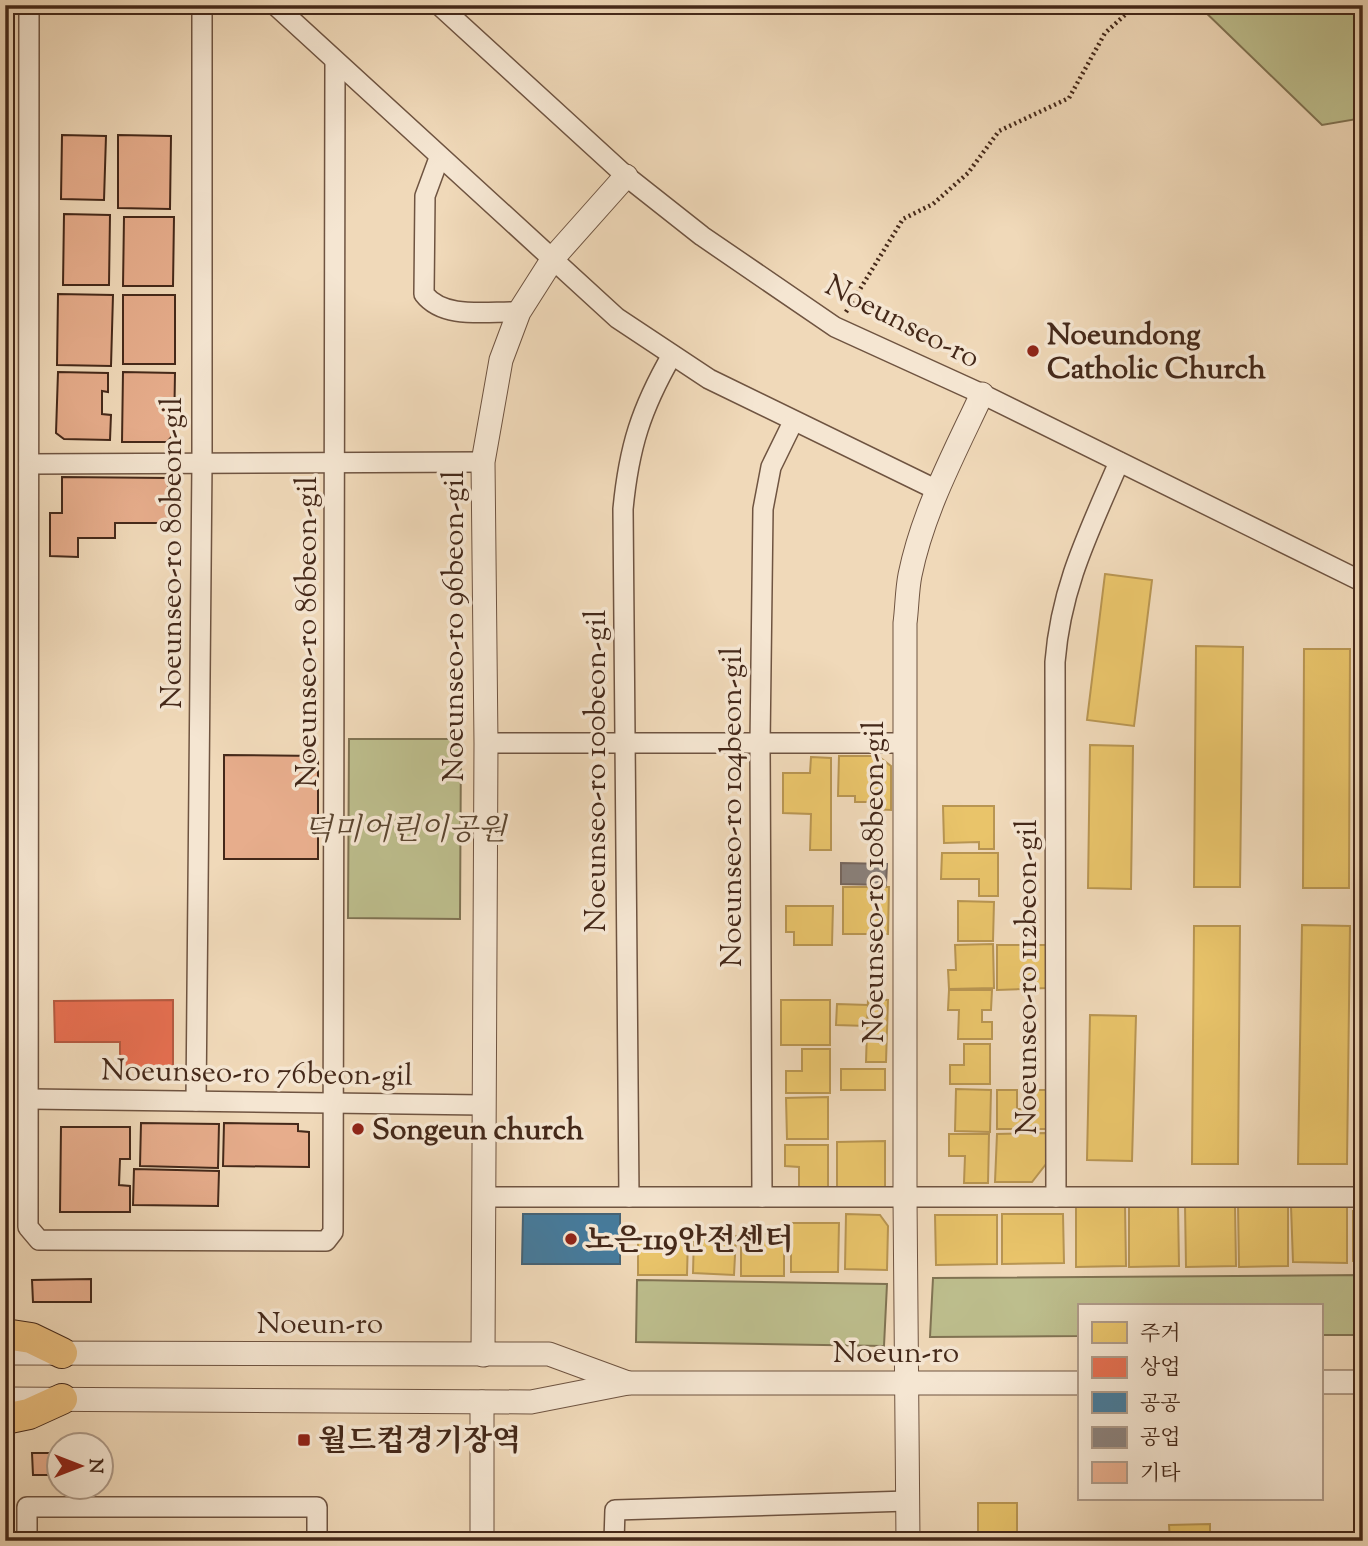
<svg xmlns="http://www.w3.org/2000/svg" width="1368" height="1546" font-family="'Sorts Mill Goudy','Noto Serif KR',serif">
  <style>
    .green { fill: #bdbe8d; stroke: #807353; stroke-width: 2 }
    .homes { fill: #e9c46a; stroke: #b89552; stroke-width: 2 }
    .shops { fill: #e76f51; stroke: #b65a40; stroke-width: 2 }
    .public { fill: #457b9d; stroke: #456275; stroke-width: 2 }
    .industry { fill: #8a817c; stroke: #75665e; stroke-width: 2 }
    .building { fill: #e7ad8c; stroke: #442819; stroke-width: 2 }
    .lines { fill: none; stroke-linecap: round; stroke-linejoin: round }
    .minor-casing { stroke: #6f5441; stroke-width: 22 }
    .tertiary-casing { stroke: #6f5441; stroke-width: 25 }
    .primary-casing { stroke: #442819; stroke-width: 32 }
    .path { stroke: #442819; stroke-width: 4.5; stroke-dasharray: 2 3.5; stroke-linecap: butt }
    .minor { stroke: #f5e6d2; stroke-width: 19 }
    .tertiary { stroke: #f5e6d2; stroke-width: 23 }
    .primary { stroke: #e8bc7c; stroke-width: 30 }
    .poi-dot { fill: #8f2418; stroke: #f5e6d2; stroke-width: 2.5 }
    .labels { text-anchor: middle; stroke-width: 7; stroke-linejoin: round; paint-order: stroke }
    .street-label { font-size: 30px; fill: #442819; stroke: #f5e6d2 }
    .poi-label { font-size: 30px; font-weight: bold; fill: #442819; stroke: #f5e6d2; text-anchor: start }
    .park-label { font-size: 30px; font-style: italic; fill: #5c4630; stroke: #f5e6d2 }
  </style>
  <rect width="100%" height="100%" fill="#f0d9b9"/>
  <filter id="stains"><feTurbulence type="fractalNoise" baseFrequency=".00286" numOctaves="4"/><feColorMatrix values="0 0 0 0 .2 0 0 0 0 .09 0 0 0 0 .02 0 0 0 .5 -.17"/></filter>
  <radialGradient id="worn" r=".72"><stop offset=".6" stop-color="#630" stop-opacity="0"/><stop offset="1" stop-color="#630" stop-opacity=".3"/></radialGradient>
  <g class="green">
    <polygon points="1198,5 1363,5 1363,118 1322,125"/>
    <polygon points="349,739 461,739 460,919 348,918"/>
    <polygon points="1363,1275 1363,1335 1321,1335 1321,1306 1079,1306 1079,1336 930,1337 933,1278"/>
    <polygon points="637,1280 887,1284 884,1346 636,1342"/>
  </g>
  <g class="homes">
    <polygon points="1105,574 1152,580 1134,726 1087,720"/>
    <polygon points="1196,646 1243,647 1240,887 1194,887"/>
    <polygon points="1304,649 1350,649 1349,888 1303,888"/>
    <polygon points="1090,745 1133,746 1131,889 1088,888"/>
    <polygon points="839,756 878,756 891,766 891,810 870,809 869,802 855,802 855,796 838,796"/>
    <polygon points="811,757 831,758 831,850 810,850 811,814 783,813 783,773 810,773"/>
    <polygon points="943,806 994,806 994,849 979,849 979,842 944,843"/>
    <polygon points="942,853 998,853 998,896 979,896 979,879 941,879"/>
    <polygon points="843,887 889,887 888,934 843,934"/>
    <polygon points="958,901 994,902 993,941 958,941"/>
    <polygon points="786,906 833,906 832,945 794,945 794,932 786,932"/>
    <polygon points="1302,925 1350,926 1347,1164 1298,1164"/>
    <polygon points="1194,926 1240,926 1238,1164 1192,1164"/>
    <polygon points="993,944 994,988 949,989 948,970 956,970 955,945"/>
    <polygon points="997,945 1047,945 1047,988 997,990"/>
    <polygon points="949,990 992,990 991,1010 982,1010 982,1022 992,1022 992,1039 958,1039 959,1010 948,1010"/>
    <polygon points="868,999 888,1000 886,1062 866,1062"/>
    <rect x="781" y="1000" width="49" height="45"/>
    <polygon points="837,1004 868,1005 867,1026 836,1025"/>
    <polygon points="1090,1015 1136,1016 1132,1161 1087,1160"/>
    <polygon points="964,1044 990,1044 990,1084 950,1084 950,1065 964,1065"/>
    <polygon points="802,1049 830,1049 830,1093 786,1093 786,1071 802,1071"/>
    <rect x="841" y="1069" width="44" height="21"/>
    <polygon points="956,1089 991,1090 990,1132 955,1131"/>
    <polygon points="997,1090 1017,1090 1017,1109 1035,1109 1035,1090 1046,1090 1046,1129 997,1129"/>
    <polygon points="828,1097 828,1139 787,1139 786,1098"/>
    <polygon points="1046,1133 1046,1164 1032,1182 995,1182 997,1134"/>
    <polygon points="949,1134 989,1134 988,1183 964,1183 965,1156 949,1156"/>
    <polygon points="885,1141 885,1189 837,1189 837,1142"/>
    <polygon points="785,1145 828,1145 828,1190 799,1190 799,1167 785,1166"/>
    <polygon points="1076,1205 1125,1205 1126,1266 1076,1267"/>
    <polygon points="1129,1205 1178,1205 1179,1266 1129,1267"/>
    <polygon points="1185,1205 1235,1205 1236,1266 1186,1267"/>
    <polygon points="1238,1205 1288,1205 1288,1266 1239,1267"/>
    <polygon points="1291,1206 1347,1207 1347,1263 1293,1262"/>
    <polygon points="1353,1211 1363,1211 1363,1260 1353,1261"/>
    <polygon points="846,1214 880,1215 888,1226 887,1270 845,1269"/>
    <polygon points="1002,1214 1063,1214 1064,1263 1002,1264"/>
    <polygon points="935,1215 997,1215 997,1264 936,1265"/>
    <polygon points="791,1223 839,1223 838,1272 791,1272"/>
    <rect x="741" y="1234" width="43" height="42"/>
    <polygon points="694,1235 736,1236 734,1275 693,1273"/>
    <polygon points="638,1237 688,1237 687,1275 638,1275"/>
    <rect x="978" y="1503" width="39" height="38"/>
    <polygon points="1210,1524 1210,1541 1170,1541 1169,1525"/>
  </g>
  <polygon class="shops" points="173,1000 173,1066 162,1066 162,1070 120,1070 120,1042 55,1042 54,1001"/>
  <polygon class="public" points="523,1214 620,1214 620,1264 522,1264"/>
  <polygon class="industry" points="841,863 887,864 886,885 841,884"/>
  <g class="building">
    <polygon points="62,135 106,136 104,200 61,199"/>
    <polygon points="118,135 171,136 170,209 118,208"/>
    <polygon points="64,214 110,215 109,285 63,285"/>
    <polygon points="124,217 174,217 173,286 123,286"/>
    <polygon points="58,294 113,295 111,366 57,365"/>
    <rect x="123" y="295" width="52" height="69"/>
    <polygon points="58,372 108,373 108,392 102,391 102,414 111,415 110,440 64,439 56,433"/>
    <polygon points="123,372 175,373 174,434 167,442 122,442"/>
    <polygon points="62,477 168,478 168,523 115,523 115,538 78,538 78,557 50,556 50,513 62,513"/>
    <polygon points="224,755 318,756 318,859 224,859"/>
    <polygon points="141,1123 219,1124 218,1168 140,1166"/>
    <polygon points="224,1123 298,1124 298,1131 309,1132 309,1167 223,1166"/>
    <polygon points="61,1127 130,1127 130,1159 120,1159 119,1185 130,1186 130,1212 60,1212"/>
    <polygon points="134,1169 219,1171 218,1206 133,1205"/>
    <polygon points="91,1279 91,1302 33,1302 32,1280"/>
    <polygon points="32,1453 60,1453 60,1475 33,1475"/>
  </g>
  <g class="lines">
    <defs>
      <g id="minor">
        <polyline points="29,5 28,1227 39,1240 326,1241 333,1232 335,63"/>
        <polyline points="275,5 617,318 709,379 937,490"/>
        <polyline points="439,5 626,176 702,236 835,327 982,394 1363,582"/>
        <path d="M 439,158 L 425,196 L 424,294 C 444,320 488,311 519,312"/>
        <polyline points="29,464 483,462"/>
        <polyline points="486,743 904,743"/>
        <polyline points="31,1099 483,1105"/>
        <polyline points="196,1101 202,463 202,5"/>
        <polyline points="483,1197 1363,1197"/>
        <path d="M 629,1197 L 623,509 C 629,447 641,409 672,355"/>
        <polyline points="762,1197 760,744 763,509 771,467 793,422"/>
        <path d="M 1056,1197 L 1055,662 C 1061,586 1089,532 1119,462"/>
        <polyline points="27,1541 27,1507 317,1507 317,1541"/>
        <polyline points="614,1541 615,1510 908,1501"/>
      </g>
      <g id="tertiary">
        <polyline points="5,1353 549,1354 628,1383"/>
        <polyline points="483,1355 486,743 483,462 501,360 519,312 554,257 626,176"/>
        <polyline points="1321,1382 1363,1382"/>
        <polyline points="5,1399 531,1402 628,1383 1079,1383"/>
        <polyline points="482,1541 482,1402"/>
        <path d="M 908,1541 L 905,1198 L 905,623 C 907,608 907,590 910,575 C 923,511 955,452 982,394"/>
      </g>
      <g id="primary">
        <polyline points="5,1334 31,1338 62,1353"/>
        <polyline points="5,1419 29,1414 62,1399"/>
      </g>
    </defs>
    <use href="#minor" class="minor-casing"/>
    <use href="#tertiary" class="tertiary-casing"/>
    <use href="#primary" class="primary-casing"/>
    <polyline class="path" points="846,312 903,219 933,204 968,173 999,131 1069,98 1105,33 1136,5"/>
    <use href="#minor" class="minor"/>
    <use href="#tertiary" class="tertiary"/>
    <use href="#primary" class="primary"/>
  </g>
  <g class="poi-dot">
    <circle cx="1033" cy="351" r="7"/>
    <circle cx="358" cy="1129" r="7"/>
    <circle cx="571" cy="1239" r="7"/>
    <rect x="297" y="1433" width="14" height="14" rx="3.5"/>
  </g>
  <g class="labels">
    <g class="street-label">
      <text transform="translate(903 321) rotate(27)" y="10">Noeunseo-ro</text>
      <text transform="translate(171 553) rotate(-90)" y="10">Noeunseo-ro 80beon-gil</text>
      <text transform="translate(453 626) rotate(-90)" y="10">Noeunseo-ro 96beon-gil</text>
      <text transform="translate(306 632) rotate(-90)" y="10">Noeunseo-ro 86beon-gil</text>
      <text transform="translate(595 771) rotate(-90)" y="10">Noeunseo-ro 100beon-gil</text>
      <text transform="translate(731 807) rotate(-90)" y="10">Noeunseo-ro 104beon-gil</text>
      <text transform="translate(873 882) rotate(-90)" y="10">Noeunseo-ro 108beon-gil</text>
      <text transform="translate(1026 977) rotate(-90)" y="10">Noeunseo-ro 112beon-gil</text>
      <text transform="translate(257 1072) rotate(1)" y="10">Noeunseo-ro 76beon-gil</text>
      <text x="320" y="1333">Noeun-ro</text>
      <text x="896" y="1362">Noeun-ro</text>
    </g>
    <g class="poi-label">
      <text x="1047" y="344">Noeundong<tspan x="1047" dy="34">Catholic Church</tspan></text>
      <text x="372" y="1139">Songeun church</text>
      <text x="585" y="1249">노은119안전센터</text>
      <text x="318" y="1450">월드컵경기장역</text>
    </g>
    <g class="park-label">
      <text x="405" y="839">덕미어린이공원</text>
    </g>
  </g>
  <rect width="1368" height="1546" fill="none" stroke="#f0d9b9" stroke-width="28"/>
  <rect x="7" y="7" width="1354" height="1532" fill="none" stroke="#442819" stroke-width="3.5"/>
  <rect x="14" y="14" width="1340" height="1518" fill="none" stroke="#442819" stroke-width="2"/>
  <rect x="1078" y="1304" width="245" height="196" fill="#f5e6d2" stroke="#ae9a88" stroke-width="2"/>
  <rect x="1092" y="1322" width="35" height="21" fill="#e9c46a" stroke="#ae9a88" stroke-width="2"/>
  <text x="1140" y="1340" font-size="21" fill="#442819">주거</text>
  <rect x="1092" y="1357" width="35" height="21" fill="#e76f51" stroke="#ae9a88" stroke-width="2"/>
  <text x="1140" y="1374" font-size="21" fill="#442819">상업</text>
  <rect x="1092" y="1392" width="35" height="21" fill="#457b9d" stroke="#ae9a88" stroke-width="2"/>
  <text x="1140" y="1410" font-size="21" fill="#442819">공공</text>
  <rect x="1092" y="1427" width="35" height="21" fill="#8a817c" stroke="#ae9a88" stroke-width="2"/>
  <text x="1140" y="1444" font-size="21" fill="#442819">공업</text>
  <rect x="1092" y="1462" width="35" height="21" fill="#e7ad8c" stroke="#ae9a88" stroke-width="2"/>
  <text x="1140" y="1480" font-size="21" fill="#442819">기타</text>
  <g transform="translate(80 1466) rotate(90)"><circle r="33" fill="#f5e6d2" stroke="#ae9a88" stroke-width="2"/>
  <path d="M0-5L12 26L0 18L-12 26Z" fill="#8f2418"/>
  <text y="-10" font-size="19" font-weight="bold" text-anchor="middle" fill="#442819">N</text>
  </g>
  <rect width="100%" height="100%" filter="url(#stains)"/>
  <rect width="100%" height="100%" fill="url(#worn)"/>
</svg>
